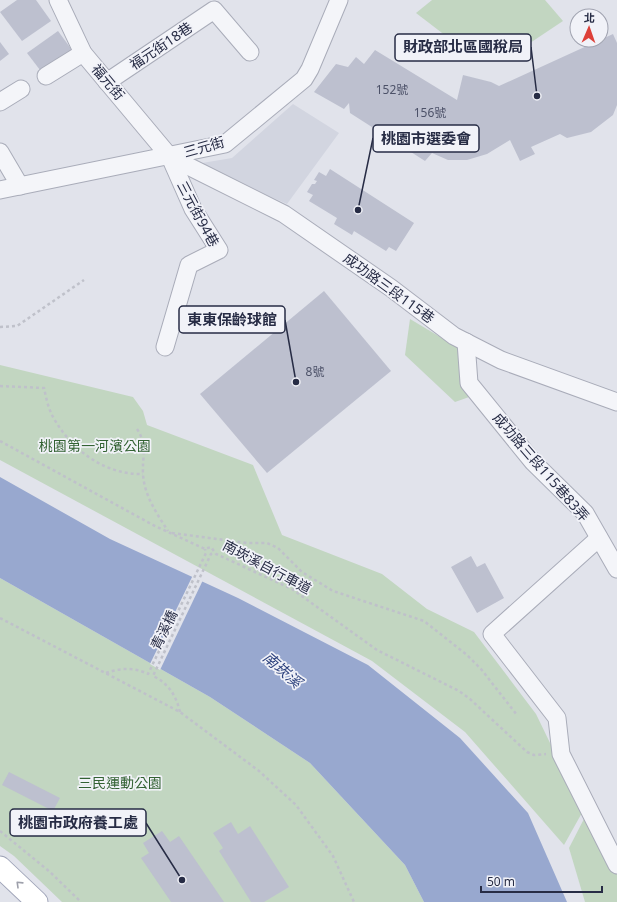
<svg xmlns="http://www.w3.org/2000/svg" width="617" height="902" font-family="'Noto Sans','Noto Sans TC',sans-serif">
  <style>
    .built { fill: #d2d5e0 }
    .green { fill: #c2d6c1 }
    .water { fill: #98a8cf }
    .pier { fill: #e1e3eb }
    .building { fill: #bdc0cf }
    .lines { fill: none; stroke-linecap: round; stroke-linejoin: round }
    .minor-casing { stroke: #a9acb9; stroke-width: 19 }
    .major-casing { stroke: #9fa4b8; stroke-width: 23 }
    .path { stroke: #bfc1ca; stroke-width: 2.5; stroke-dasharray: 3 3; stroke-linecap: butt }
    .minor { stroke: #f4f5f9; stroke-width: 17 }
    .major { stroke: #fff; stroke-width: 21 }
    .oneway { stroke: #9ea0ab }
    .labels { text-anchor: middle; stroke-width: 3.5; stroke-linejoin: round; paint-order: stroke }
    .number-label { font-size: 12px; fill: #4c5168 }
    .street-label { font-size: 14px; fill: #272c45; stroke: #f1f2f8 }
    .park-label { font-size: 14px; fill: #336233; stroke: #f1f2f8 }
    .water-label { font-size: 15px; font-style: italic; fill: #2c417d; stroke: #f1f2f8 }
    .leader { fill: none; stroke: #272c45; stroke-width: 1.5 }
    .callout-dot { fill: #272c45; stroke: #f1f2f8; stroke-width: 1.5 }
    .callout { fill: #f1f2f8; stroke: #272c45; stroke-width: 1.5 }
    .callout-label { font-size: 15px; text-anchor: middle; font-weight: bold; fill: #272c45 }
  </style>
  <rect width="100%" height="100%" fill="#e1e3eb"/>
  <polygon class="built" points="293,104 339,133 287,204 196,164 232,158"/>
  <g class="green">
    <polygon points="432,0 545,0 563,21 524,47 486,52 446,36 416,13"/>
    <polygon points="410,319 462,350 472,396 455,402 405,355"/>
    <polygon points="0,365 133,397 143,411 147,425 253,465 282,535 382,574 427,609 474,632 536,714 583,811 564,845 465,732 372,661 0,460"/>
    <polygon points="0,578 210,697 310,763 405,865 424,902 62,902 14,856 0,846"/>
    <polygon points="586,815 617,866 617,902 585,902 569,848"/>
  </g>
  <polygon class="water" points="0,477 110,539 238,598 368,665 460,738 528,813 567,902 424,902 405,865 310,763 210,697 0,578"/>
  <polygon class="pier" points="193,575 203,580 160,670 150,664"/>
  <g class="building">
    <polygon points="17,0 36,0 51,21 22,41 0,12"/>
    <polygon points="58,31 72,50 40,70 27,53"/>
    <polygon points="613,34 617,43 617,105 613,115 591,132 567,138 560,134 531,147 535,154 520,161 510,140 487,154 467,160 448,160 432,153 425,161 350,113 349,103 344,109 314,92 336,64 348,67 356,57 364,64 375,50 457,100 463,75 491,82 499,86"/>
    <polygon points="0,42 9,54 0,61"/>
    <polygon points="330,169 414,223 396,251 389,247 386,251 354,231 352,235 334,224 337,218 309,201 313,195 307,192 312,184 315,184 317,181 314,180 319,172 326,176"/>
    <polygon points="324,291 391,371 267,473 200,394"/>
    <polygon points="471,556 477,567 485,563 504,598 477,613 451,567"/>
    <polygon points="9,772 60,798 53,811 2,785"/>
    <polygon points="231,822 238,834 250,826 289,887 264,902 251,902 219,851 223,848 213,833"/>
    <polygon points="162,831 170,842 179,836 224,902 171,902 141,858 149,853 143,843"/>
  </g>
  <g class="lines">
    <defs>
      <g id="minor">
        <polyline points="58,0 83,53 170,157 193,209 219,250 189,265 165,347"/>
        <polyline points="46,76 83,53"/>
        <polyline points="107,82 214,10 250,52"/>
        <polyline points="0,102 21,89"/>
        <polyline points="0,152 20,186"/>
        <polyline points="170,157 284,214 391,288 454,336 501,360 617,402"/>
        <polyline points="0,190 225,144 304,79 310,69 339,0"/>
        <polyline points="466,342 469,383 533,462 585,513 617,569"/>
        <polyline points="599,538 492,634 557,718 561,754 617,865"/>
      </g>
      <polyline id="major" points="0,867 37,902"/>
    </defs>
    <use href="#minor" class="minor-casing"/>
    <use href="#major" class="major-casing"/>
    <g class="path">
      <polyline points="0,327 17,326 84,280"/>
      <path d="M 0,386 L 44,388 C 46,397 48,407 52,415 C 70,449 104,475 143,474"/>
      <path d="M 137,429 C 148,446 142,456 143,474 C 144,495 157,514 168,531"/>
      <polyline points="0,441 153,525 205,549 211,547 216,554 292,589 377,650 459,691 470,699 527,752 534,755 546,754"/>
      <polyline points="172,533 247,543 267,543 278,548 302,572 333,591 424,621 467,655 481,669 517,715"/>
      <polyline points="0,618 180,712 259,771 296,805 333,856 354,902"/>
      <path d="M 106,673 C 120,668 134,667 148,674 L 206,553 L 205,549"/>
      <path d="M 180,712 C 176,695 168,683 153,676 L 211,554 L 215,553"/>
      <polyline points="0,831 50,872 81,902"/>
    </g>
    <use href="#minor" class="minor"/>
    <use href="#major" class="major"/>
  </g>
  <defs><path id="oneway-chevron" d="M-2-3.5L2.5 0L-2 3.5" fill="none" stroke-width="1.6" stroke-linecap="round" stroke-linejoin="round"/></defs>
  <use class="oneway" href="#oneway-chevron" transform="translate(19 884) rotate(-136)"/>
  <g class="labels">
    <g class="number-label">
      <text x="392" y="94">152號</text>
      <text x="430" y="117">156號</text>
      <text x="315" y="376">8號</text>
    </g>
    <g class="street-label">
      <text transform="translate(161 46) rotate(-34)" y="5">福元街18巷</text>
      <text transform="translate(108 82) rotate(50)" y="5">福元街</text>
      <text transform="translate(204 147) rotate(-16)" y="5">三元街</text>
      <text transform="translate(198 214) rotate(62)" y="5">三元街94巷</text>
      <text transform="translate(389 288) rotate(36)" y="5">成功路三段115巷</text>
      <text transform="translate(541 467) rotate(49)" y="5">成功路三段115巷83弄</text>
      <text transform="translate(267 567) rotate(28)" y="5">南崁溪自行車道</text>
      <text transform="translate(164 630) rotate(-64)" y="5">青溪橋</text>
    </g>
    <g class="park-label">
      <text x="95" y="451">桃園第一河濱公園</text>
      <text x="120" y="788">三民運動公園</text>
    </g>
    <g class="water-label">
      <text transform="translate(282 670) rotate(41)" y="5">南崁溪</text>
    </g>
  </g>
  <path class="leader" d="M537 96L531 47M358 210L373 138M296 382L285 320M182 880L146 823"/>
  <g class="callout-dot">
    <circle cx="537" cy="96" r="4"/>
    <circle cx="358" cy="210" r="4"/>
    <circle cx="296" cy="382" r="4"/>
    <circle cx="182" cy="880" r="4"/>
  </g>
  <g class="callout">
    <rect x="395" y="34" width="136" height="27" rx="4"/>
    <rect x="373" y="125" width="106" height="27" rx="4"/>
    <rect x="179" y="306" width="106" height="27" rx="4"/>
    <rect x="10" y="809" width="136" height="27" rx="4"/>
  </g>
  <g class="callout-label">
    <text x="463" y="52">財政部北區國稅局</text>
    <text x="426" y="144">桃園市選委會</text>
    <text x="232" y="325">東東保齡球館</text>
    <text x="78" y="828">桃園市政府養工處</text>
  </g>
  <g transform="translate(589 28) rotate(2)"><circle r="19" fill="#f1f2f8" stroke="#a0a3b0"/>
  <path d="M0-3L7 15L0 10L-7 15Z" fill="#dd4039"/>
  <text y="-6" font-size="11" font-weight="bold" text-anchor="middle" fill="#272c45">北</text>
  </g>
  <path d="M481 886v6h121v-6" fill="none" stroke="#272c45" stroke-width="2"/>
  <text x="487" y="886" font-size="12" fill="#272c45" stroke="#f1f2f8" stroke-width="3" paint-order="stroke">50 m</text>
</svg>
